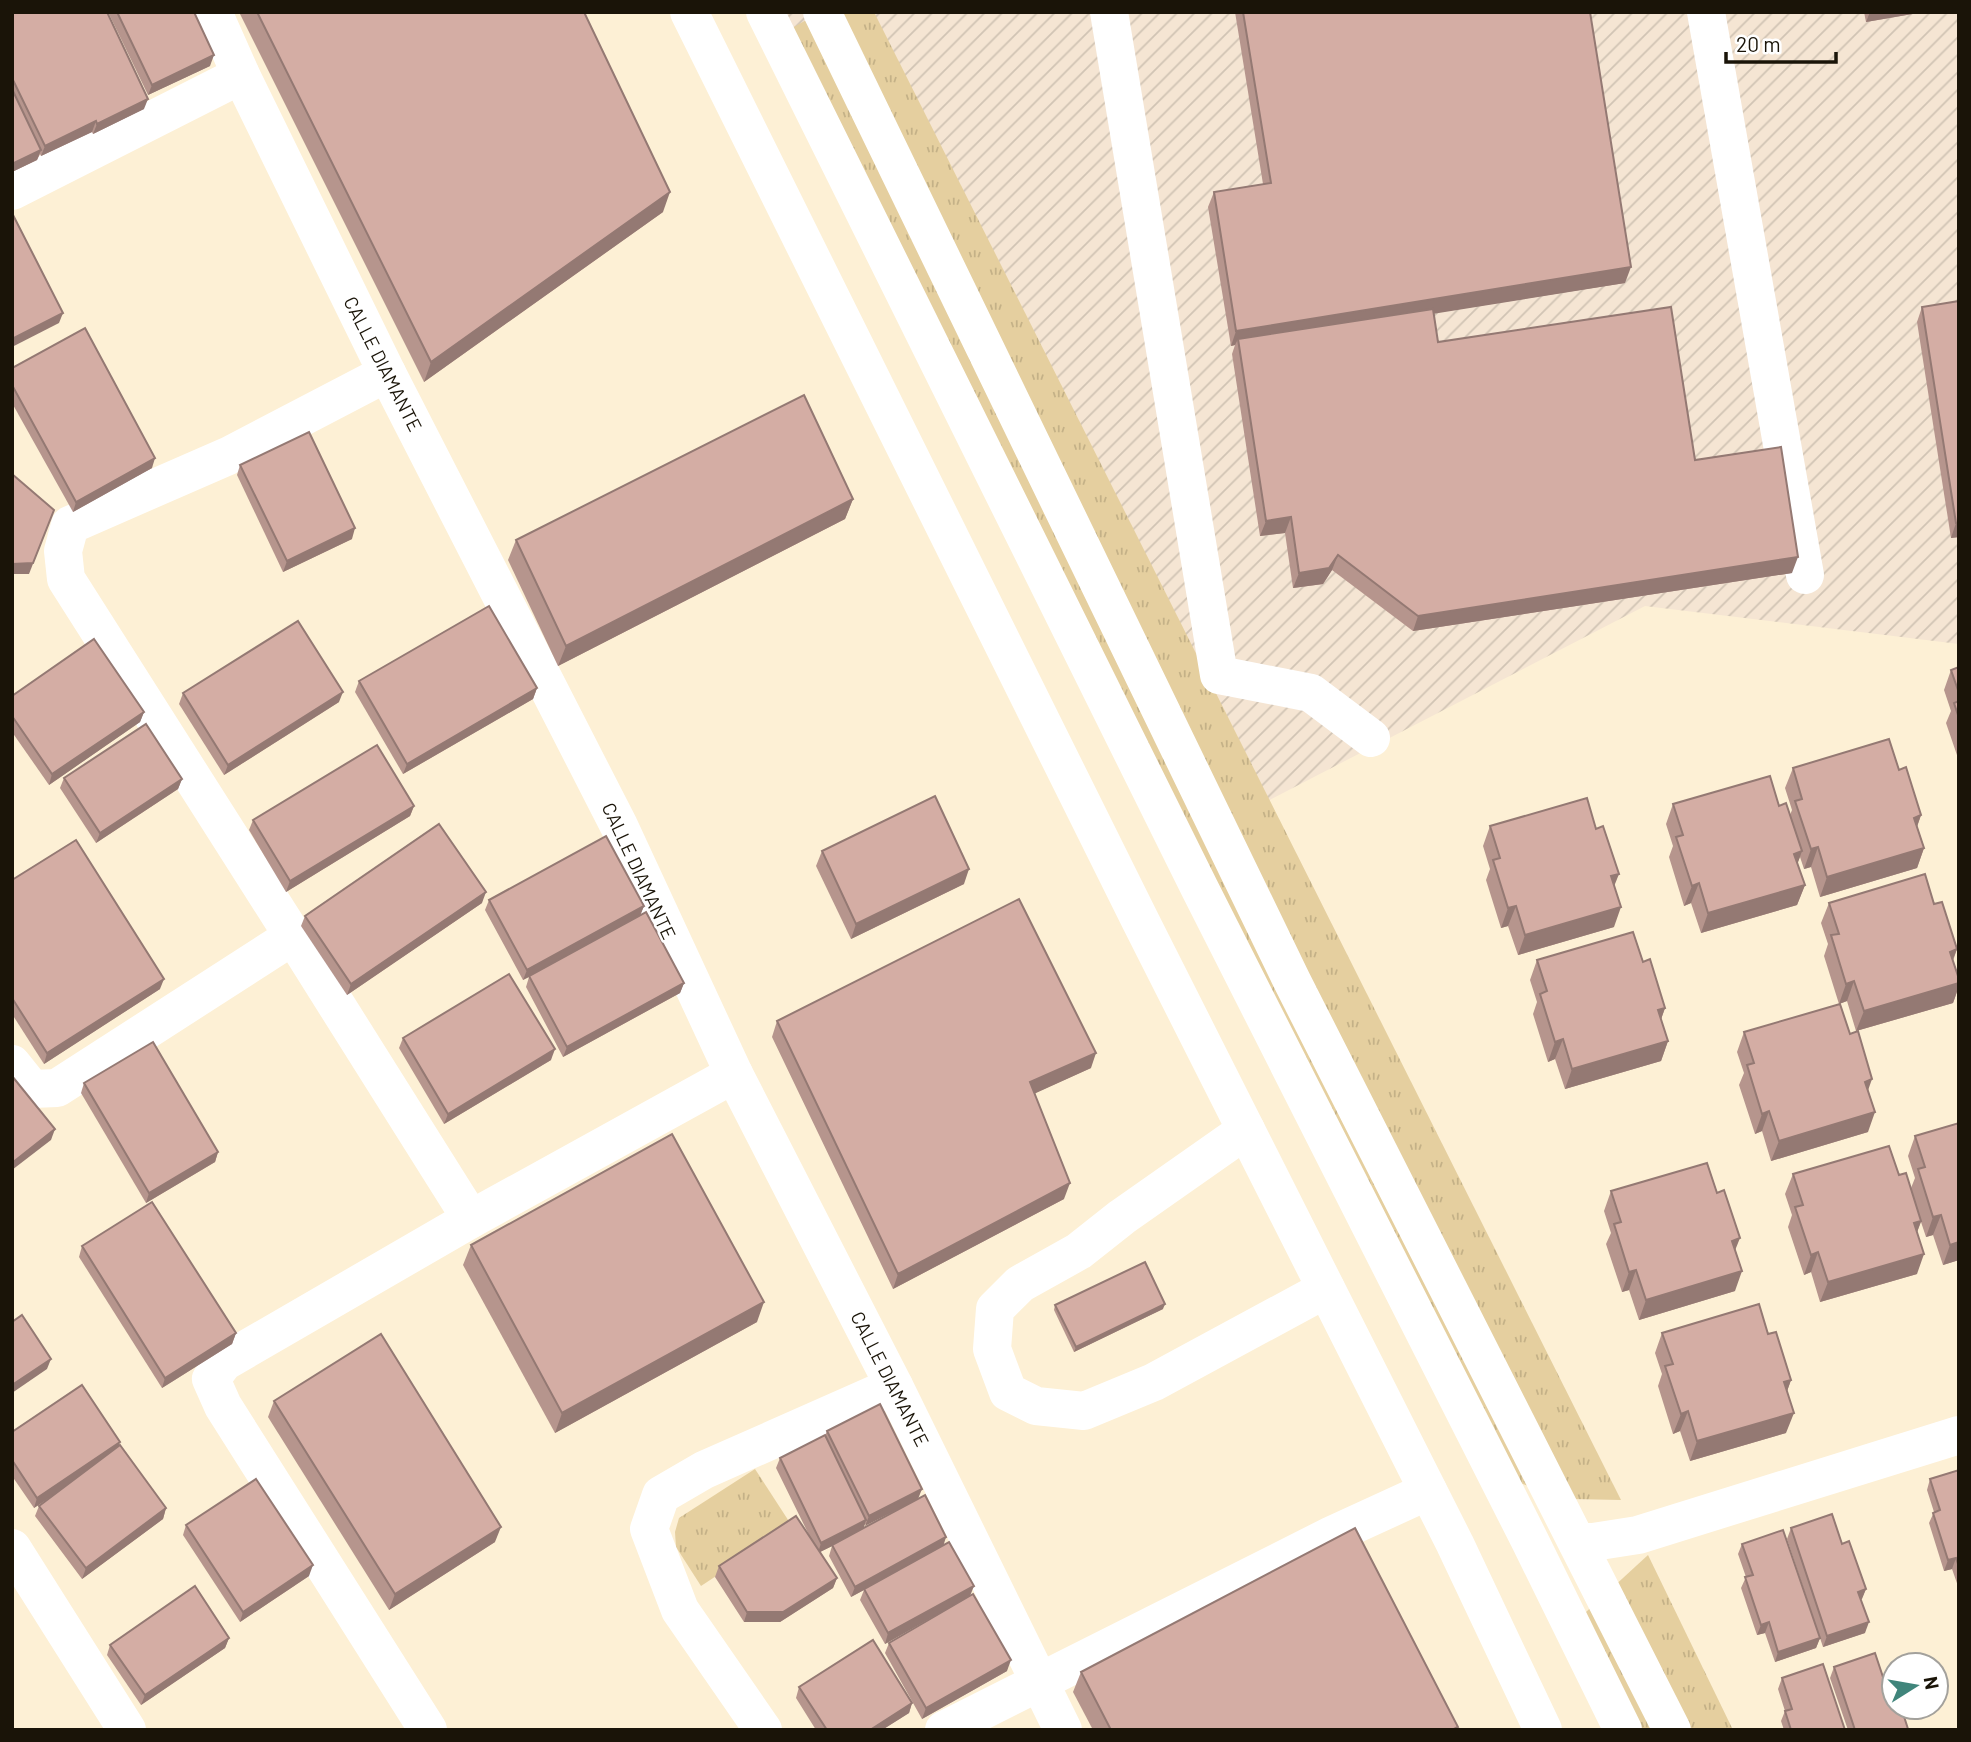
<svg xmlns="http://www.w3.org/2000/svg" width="1971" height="1742" font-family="Barlow,sans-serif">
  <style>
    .industrial { fill: url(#industrial-furrows) }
    .grass { fill: url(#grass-tufts) }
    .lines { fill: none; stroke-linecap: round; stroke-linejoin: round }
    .minor { stroke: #fff; stroke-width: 38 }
    .major { stroke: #fff; stroke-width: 38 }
    .wall { fill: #b6958d; fill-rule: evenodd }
    .shaded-wall { fill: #947973 }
    .building { fill: #d4ada4; stroke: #947973; stroke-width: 2 }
    .labels { text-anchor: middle; stroke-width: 5; stroke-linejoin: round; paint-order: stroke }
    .street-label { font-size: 19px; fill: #1a1408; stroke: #fff }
  </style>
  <defs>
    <pattern id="industrial-furrows" width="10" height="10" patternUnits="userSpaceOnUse" patternTransform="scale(1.75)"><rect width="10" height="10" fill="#f5e5d3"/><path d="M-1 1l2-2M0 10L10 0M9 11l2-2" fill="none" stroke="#d1c4b4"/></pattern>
    <pattern id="grass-tufts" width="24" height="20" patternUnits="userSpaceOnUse" patternTransform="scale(1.75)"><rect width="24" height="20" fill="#e5cf9f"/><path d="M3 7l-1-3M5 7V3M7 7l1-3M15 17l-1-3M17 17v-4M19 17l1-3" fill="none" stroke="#c4b187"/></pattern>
  </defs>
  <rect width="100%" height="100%" fill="#fdf0d5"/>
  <polygon class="industrial" points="781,12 1959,12 1959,644 1645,606 1192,840"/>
  <g class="grass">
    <polygon points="820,12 874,12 1621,1500 1570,1499 1513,1481 780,35"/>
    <polygon points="755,1469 792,1526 701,1586 676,1547 675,1532 679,1518"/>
    <polygon points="1648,1555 1733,1730 1625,1730 1574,1623"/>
  </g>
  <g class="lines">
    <g class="minor">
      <polyline points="213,12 241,75 387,373 619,826 734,1074 894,1386 1063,1730"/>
      <polyline points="822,12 1292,981 1672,1730"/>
      <polyline points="1109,12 1219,675 1311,693 1371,738"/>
      <polyline points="1706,12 1805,575"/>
      <polyline points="12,191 241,75"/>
      <polyline points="293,936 66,579 63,551 70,525 228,456 387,373"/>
      <polyline points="12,1064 32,1089 57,1088 293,936 471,1219"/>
      <polyline points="1246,1130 1122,1217 1079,1251 1020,1284 995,1309 992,1349 1008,1392 1036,1406 1084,1411 1154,1382 1326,1289"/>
      <polyline points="1577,1542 1593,1542 1638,1535 1959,1435"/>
      <polyline points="12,1548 127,1730"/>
      <polyline points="428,1730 223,1406 211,1379 224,1362 471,1219 734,1074"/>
      <polyline points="763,1730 680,1610 649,1529 661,1495 704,1470 894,1386"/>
      <polyline points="944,1730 1332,1535 1428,1491"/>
    </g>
    <g class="major">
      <polyline points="689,12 1140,920 1455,1544 1543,1730"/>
      <polyline points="765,12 1200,889 1530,1541 1623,1730"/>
    </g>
  </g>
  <g class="wall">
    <polygon points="12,12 144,109 93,134 92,132 41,156 40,154 37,160 12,172"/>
    <polygon points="108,12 194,12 210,66 148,95"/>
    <polygon points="239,12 584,12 663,212 424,382"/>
    <polygon points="1235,12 1590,12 1625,283 1434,313 1438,342 1695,460 1792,573 1413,631 1332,570 1323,584 1293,588 1285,533 1260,536 1232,354 1235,345 1231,346 1208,207 1214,192 1263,184"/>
    <polygon points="1864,12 1924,12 1866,22"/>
    <polygon points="1959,301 1959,537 1951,538 1917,322 1922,307"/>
    <polygon points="12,368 152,468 73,512 12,403"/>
    <polygon points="240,465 352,539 283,572 237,475"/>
    <polygon points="853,499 845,519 558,666 508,560 516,540"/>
    <polygon points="1959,667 1959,761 1946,723 1951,711 1944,690 1951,670"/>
    <polygon points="359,681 537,688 533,699 403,774 355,692"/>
    <polygon points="183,693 339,702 224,775 179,704"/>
    <polygon points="12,696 144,712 140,722 49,785 12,732"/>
    <polygon points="1793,768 1899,770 1921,815 1917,827 1924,848 1917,868 1820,897 1811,867 1804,869 1800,857 1797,863 1805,885 1797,905 1701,933 1691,903 1684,906 1669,857 1673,846 1666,824 1673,804 1779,806 1790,815 1792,810 1785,788"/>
    <polygon points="64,778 182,779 178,789 96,843 60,788"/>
    <polygon points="414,806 410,816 286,892 249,830 253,820"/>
    <polygon points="1490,826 1596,829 1614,886 1614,927 1518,955 1508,926 1501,928 1486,880 1490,869 1483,846"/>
    <polygon points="822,851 964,884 851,939 816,866"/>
    <polygon points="12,880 160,989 44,1064 12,1014"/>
    <polygon points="489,900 644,906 640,915 684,983 680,993 563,1057 526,987 529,977 523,980 485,910"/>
    <polygon points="482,903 347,995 301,926 305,916"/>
    <polygon points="1829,903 1934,904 1957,949 1953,961 1959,979 1959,986 1953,1003 1856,1031 1847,1001 1839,1004 1824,956 1828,944 1821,923"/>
    <polygon points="1537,960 1643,962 1665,1008 1661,1019 1668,1041 1661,1061 1565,1089 1555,1059 1548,1062 1533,1014 1537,1002 1530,980"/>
    <polygon points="777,1021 1091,1068 1035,1093 1064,1199 893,1289 772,1037"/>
    <polygon points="1744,1032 1868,1091 1868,1132 1771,1161 1762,1131 1755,1134 1739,1085 1744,1073 1737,1052"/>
    <polygon points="403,1038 551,1060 444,1124 399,1048"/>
    <polygon points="84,1083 218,1152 215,1162 146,1203 81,1093"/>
    <polygon points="1959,1123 1959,1260 1943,1265 1933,1235 1926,1237 1921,1222 1917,1232 1917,1274 1820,1302 1811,1272 1804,1275 1788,1227 1792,1215 1785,1194 1793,1174 1899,1175 1911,1188 1915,1178 1908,1156 1915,1136"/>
    <polygon points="1611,1191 1735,1250 1735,1291 1639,1320 1629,1290 1622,1292 1606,1244 1611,1233 1604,1211"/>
    <polygon points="471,1245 757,1322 555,1433 463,1265"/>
    <polygon points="82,1246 236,1333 232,1344 162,1388 79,1257"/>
    <polygon points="1055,1305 1163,1309 1074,1352 1054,1310"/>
    <polygon points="1662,1333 1768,1334 1791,1380 1787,1391 1786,1433 1690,1461 1680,1431 1673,1434 1658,1386 1662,1374 1655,1353"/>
    <polygon points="274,1401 495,1542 389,1610 268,1417"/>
    <path d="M 827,1431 L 918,1499 L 970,1596 L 1007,1671 L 922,1719 L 885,1653 L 889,1643 L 961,1601 L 885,1644 L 860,1600 L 864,1590 L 851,1597 L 829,1556 L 832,1546 L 820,1552 L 837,1578 L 833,1588 L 780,1622 L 744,1622 L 715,1577 L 719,1566 L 809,1535 L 776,1468 L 780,1458 L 825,1436 ZM 911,1503 L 863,1529 L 864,1525 Z"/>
    <polygon points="12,1432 118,1447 166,1508 163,1519 82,1579 35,1516 39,1506 56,1493 34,1508 12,1476"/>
    <polygon points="1959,1470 1959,1589 1952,1569 1944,1571 1929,1523 1934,1512 1927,1490 1930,1479"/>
    <polygon points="186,1525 309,1576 240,1622 183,1535"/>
    <polygon points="1791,1528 1842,1544 1866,1589 1861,1600 1865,1633 1823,1647 1787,1539"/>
    <polygon points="1742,1544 1820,1638 1816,1648 1775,1662 1765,1633 1757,1635 1741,1588 1746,1577 1738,1554"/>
    <polygon points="229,1638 225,1648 141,1705 107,1655 110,1645"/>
    <polygon points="1834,1667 1885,1683 1908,1730 1848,1730 1830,1678"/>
    <polygon points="1081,1672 1458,1727 1457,1730 1093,1730 1073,1692"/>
    <polygon points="1782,1678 1845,1730 1784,1730 1781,1721 1785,1711 1778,1689"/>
    <polygon points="799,1687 912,1703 909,1713 882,1730 816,1730 796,1698"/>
  </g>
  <g class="shaded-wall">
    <polygon points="1870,12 1924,12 1866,22"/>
    <polygon points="214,55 210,66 148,95 152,85"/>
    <polygon points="148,99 144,109 93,134 97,124"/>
    <polygon points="96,121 92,132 41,156 45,146"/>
    <polygon points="41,150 37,160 12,172 12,164"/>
    <polygon points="670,192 663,212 424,382 431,362"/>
    <polygon points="1631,267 1625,283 1239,345 1238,339 1235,345 1231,346 1236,331"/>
    <polygon points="63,313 59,323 12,347 12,339"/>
    <polygon points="155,458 152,468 73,512 76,502"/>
    <polygon points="853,499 845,519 558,666 566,646"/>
    <polygon points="54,510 29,574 12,574 12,564"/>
    <polygon points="1291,517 1285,533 1260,536 1266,521"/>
    <polygon points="1956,523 1959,523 1959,537 1951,538"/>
    <polygon points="355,528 352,539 283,572 287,561"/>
    <polygon points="1338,555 1332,570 1323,584 1293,588 1299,573"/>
    <polygon points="1798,557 1792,573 1413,631 1418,616"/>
    <polygon points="537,688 533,699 403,774 407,764"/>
    <polygon points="343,692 339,702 224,775 228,765"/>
    <polygon points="144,712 140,722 49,785 52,774"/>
    <polygon points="182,779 178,789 96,843 100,833"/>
    <polygon points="414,806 410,816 286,892 290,881"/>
    <polygon points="1921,815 1914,835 1914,818"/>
    <polygon points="1818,847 1811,867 1804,869 1811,849"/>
    <polygon points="1924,848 1917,868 1820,897 1827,877"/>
    <polygon points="1802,851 1795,871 1794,854"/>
    <polygon points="969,869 964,884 851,939 856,924"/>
    <polygon points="1619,874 1611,894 1611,876"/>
    <polygon points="1699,883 1691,903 1684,906 1692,886"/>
    <polygon points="1805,885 1797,905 1701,933 1708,913"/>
    <polygon points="486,892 482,903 347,995 351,984"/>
    <polygon points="644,906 640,916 523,980 527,970"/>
    <polygon points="1516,906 1508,926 1501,928 1508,908"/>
    <polygon points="1621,907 1614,927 1518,955 1525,935"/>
    <polygon points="1957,949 1949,969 1950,952"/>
    <polygon points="164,979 160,989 44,1064 47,1053"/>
    <polygon points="1854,981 1847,1001 1839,1004 1846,984"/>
    <polygon points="684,983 680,993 563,1057 567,1047"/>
    <polygon points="1959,983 1959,986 1953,1003 1856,1031 1864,1011"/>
    <polygon points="1665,1008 1658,1028 1658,1010"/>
    <polygon points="1563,1039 1555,1059 1548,1062 1555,1042"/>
    <polygon points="1668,1041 1661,1061 1565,1089 1572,1069"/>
    <polygon points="555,1049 551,1060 444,1124 448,1114"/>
    <polygon points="1096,1053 1091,1068 1025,1098 1030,1082"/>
    <polygon points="1872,1079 1865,1099 1865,1082"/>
    <polygon points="1769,1111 1762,1131 1755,1134 1762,1114"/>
    <polygon points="1875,1112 1868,1132 1771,1161 1779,1141"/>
    <polygon points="55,1129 51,1140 12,1170 12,1163"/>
    <polygon points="218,1152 215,1162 146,1203 149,1193"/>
    <polygon points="1070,1183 1064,1199 893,1289 898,1274"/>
    <polygon points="1941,1215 1933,1235 1926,1237 1933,1217"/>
    <polygon points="1921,1221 1914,1241 1914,1223"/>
    <polygon points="1740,1238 1732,1258 1732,1241"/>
    <polygon points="1959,1242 1959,1260 1943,1265 1950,1245"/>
    <polygon points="1818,1252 1811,1272 1804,1275 1811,1255"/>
    <polygon points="1924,1254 1917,1274 1820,1302 1828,1282"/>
    <polygon points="1636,1270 1629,1290 1622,1292 1629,1272"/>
    <polygon points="1742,1271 1735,1291 1639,1320 1646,1300"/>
    <polygon points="764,1302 757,1322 555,1433 562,1413"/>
    <polygon points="1165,1304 1163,1309 1074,1352 1076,1347"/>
    <polygon points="236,1333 232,1344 162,1388 165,1378"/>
    <polygon points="51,1359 47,1369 12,1393 12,1385"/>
    <polygon points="1791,1380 1784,1400 1784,1382"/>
    <polygon points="1688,1411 1680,1431 1673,1434 1681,1414"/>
    <polygon points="1794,1413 1786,1433 1690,1461 1697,1441"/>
    <polygon points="120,1442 116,1453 34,1508 37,1498"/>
    <polygon points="922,1489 918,1499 865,1526 869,1516"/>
    <polygon points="166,1508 163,1519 82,1579 86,1568"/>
    <polygon points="866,1520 863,1531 818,1553 821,1543"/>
    <polygon points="501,1527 495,1542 389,1610 395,1594"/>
    <polygon points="946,1537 943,1547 851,1597 855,1587"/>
    <polygon points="1956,1558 1952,1569 1944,1571 1948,1560"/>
    <polygon points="313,1565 309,1576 240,1622 243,1612"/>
    <polygon points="837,1578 833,1588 780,1622 744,1622 747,1612"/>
    <polygon points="974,1586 970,1596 885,1644 888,1633"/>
    <polygon points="1866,1589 1862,1599 1854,1602 1858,1592"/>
    <polygon points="1769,1622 1765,1633 1757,1635 1761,1625"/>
    <polygon points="1869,1622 1865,1633 1823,1647 1827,1636"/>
    <polygon points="229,1638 225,1648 141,1705 145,1695"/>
    <polygon points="1820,1638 1816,1648 1775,1662 1778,1652"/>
    <polygon points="1011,1660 1007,1671 922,1719 926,1708"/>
    <polygon points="912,1703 909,1713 882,1730 870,1730"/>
  </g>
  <g class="building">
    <polygon points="12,12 107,12 148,99 97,124 96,121 45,146 12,78"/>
    <polygon points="117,12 194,12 214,55 152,85"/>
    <polygon points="257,12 584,12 670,192 431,362"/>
    <polygon points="1243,12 1590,12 1631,267 1236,331 1214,192 1271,183"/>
    <polygon points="12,89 41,150 12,164"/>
    <polygon points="12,213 63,313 12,339"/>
    <polygon points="1959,301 1959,523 1956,523 1922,307"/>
    <polygon points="1671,307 1695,460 1781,447 1798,557 1418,616 1338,555 1329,568 1299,573 1291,517 1266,521 1238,339 1433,309 1438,342"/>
    <polygon points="85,328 155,458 76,502 12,385 12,368"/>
    <polygon points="804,395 853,499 566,646 516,540"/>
    <polygon points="309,432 355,528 287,561 240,465"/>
    <polygon points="12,474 54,510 33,563 12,564"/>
    <polygon points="489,606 537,688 407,764 359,681"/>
    <polygon points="298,621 343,692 228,765 183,693"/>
    <polygon points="94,639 144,712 52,774 12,716 12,696"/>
    <polygon points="1959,667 1959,693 1951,670"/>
    <polygon points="1959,701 1959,718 1954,703"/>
    <polygon points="146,724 182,779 100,833 64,778"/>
    <polygon points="1889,739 1899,770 1906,767 1921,815 1914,818 1924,848 1827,877 1818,847 1811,849 1795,801 1802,799 1793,768"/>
    <polygon points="377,745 414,806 290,881 253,820"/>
    <polygon points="1770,776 1779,806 1786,803 1802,851 1794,854 1805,885 1708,913 1699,883 1692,886 1676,837 1683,835 1673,804"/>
    <polygon points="935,796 969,869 856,924 822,851"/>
    <polygon points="1587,798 1596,829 1603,826 1619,874 1611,876 1621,907 1525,935 1516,906 1508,908 1493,860 1500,858 1490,826"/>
    <polygon points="439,824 486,892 351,984 305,916"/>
    <polygon points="606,836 644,906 527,970 489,900"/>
    <polygon points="76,840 164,979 47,1053 12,998 12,880"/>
    <polygon points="1925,874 1934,904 1942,902 1957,949 1950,952 1959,979 1959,983 1864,1011 1854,981 1846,984 1831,935 1839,934 1829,903"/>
    <polygon points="1019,899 1096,1053 1030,1082 1070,1183 898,1274 777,1021"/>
    <polygon points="646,912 684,983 567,1047 529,976"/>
    <polygon points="1633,932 1643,962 1650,959 1665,1008 1658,1010 1668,1041 1572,1069 1563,1039 1555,1042 1540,994 1547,991 1537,960"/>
    <polygon points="509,974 555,1049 448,1114 403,1038"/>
    <polygon points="1840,1004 1850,1034 1858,1031 1872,1079 1865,1082 1875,1112 1779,1141 1769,1111 1762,1114 1747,1065 1754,1063 1744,1032"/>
    <polygon points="153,1042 218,1152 149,1193 84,1083"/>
    <polygon points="12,1076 55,1129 12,1163"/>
    <polygon points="1959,1123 1959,1242 1950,1245 1941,1215 1933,1217 1918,1169 1925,1167 1915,1136"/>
    <polygon points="672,1134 764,1302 562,1413 471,1245"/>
    <polygon points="1889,1146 1899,1175 1906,1173 1921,1221 1914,1223 1924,1254 1828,1282 1818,1252 1811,1255 1795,1207 1803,1205 1793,1174"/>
    <polygon points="1707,1163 1717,1193 1724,1190 1740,1238 1732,1241 1742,1271 1646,1300 1636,1270 1629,1272 1614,1224 1621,1222 1611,1191"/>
    <polygon points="152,1202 236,1333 165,1378 82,1246"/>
    <polygon points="1145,1262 1165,1304 1076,1347 1055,1305"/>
    <polygon points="1759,1304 1768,1334 1776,1332 1791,1380 1784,1382 1794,1413 1697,1441 1688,1411 1681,1414 1665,1366 1673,1364 1662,1333"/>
    <polygon points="22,1315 51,1359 12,1385 12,1322"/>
    <polygon points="381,1334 501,1527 395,1594 274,1401"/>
    <polygon points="82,1385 120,1442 37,1498 12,1460 12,1432"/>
    <polygon points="880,1404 922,1489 869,1516 827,1431"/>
    <polygon points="825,1435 866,1520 821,1543 780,1458"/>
    <polygon points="120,1445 166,1508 86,1568 39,1506"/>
    <polygon points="1959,1470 1959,1567 1956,1558 1948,1560 1933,1513 1940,1510 1930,1479"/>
    <polygon points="256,1479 313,1565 243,1612 186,1525"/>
    <polygon points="925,1495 946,1537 855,1587 832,1545"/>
    <polygon points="1832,1514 1842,1544 1849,1541 1866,1589 1858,1592 1869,1622 1827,1636 1791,1528"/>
    <polygon points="796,1516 837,1578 783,1612 747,1612 719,1566"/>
    <polygon points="1355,1528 1458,1727 1452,1730 1111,1730 1081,1672"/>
    <polygon points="1783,1530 1820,1638 1778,1652 1769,1622 1761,1625 1745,1577 1753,1575 1742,1544"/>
    <polygon points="949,1542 974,1586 888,1633 864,1589"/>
    <polygon points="195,1586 229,1638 145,1695 110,1645"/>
    <polygon points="973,1594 1011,1660 926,1708 889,1643"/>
    <polygon points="873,1640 912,1703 870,1730 827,1730 799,1687"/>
    <polygon points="1875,1653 1885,1683 1892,1681 1894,1686 1894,1707 1901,1707 1908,1729 1904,1730 1855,1730 1834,1667"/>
    <polygon points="1823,1664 1845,1730 1791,1730 1785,1711 1792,1709 1782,1678"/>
  </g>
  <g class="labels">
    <g class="street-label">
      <text transform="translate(383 364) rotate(63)" y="7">CALLE DIAMANTE</text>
      <text transform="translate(639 871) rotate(65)" y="7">CALLE DIAMANTE</text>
      <text transform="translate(890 1379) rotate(63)" y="7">CALLE DIAMANTE</text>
    </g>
  </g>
  <rect width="1971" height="1742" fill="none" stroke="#1a1408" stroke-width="28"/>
  <g transform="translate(1915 1686) rotate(79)"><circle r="33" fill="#ffffff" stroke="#a3a19c" stroke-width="2"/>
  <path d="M0-5L12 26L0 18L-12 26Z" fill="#40857b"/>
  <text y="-10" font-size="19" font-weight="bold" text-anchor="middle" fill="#1a1408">N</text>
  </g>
  <path d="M1726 52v10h110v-10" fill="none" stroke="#1a1408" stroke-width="3.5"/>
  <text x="1736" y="52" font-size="21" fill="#1a1408" stroke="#ffffff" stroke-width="5" paint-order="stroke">20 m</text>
</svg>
